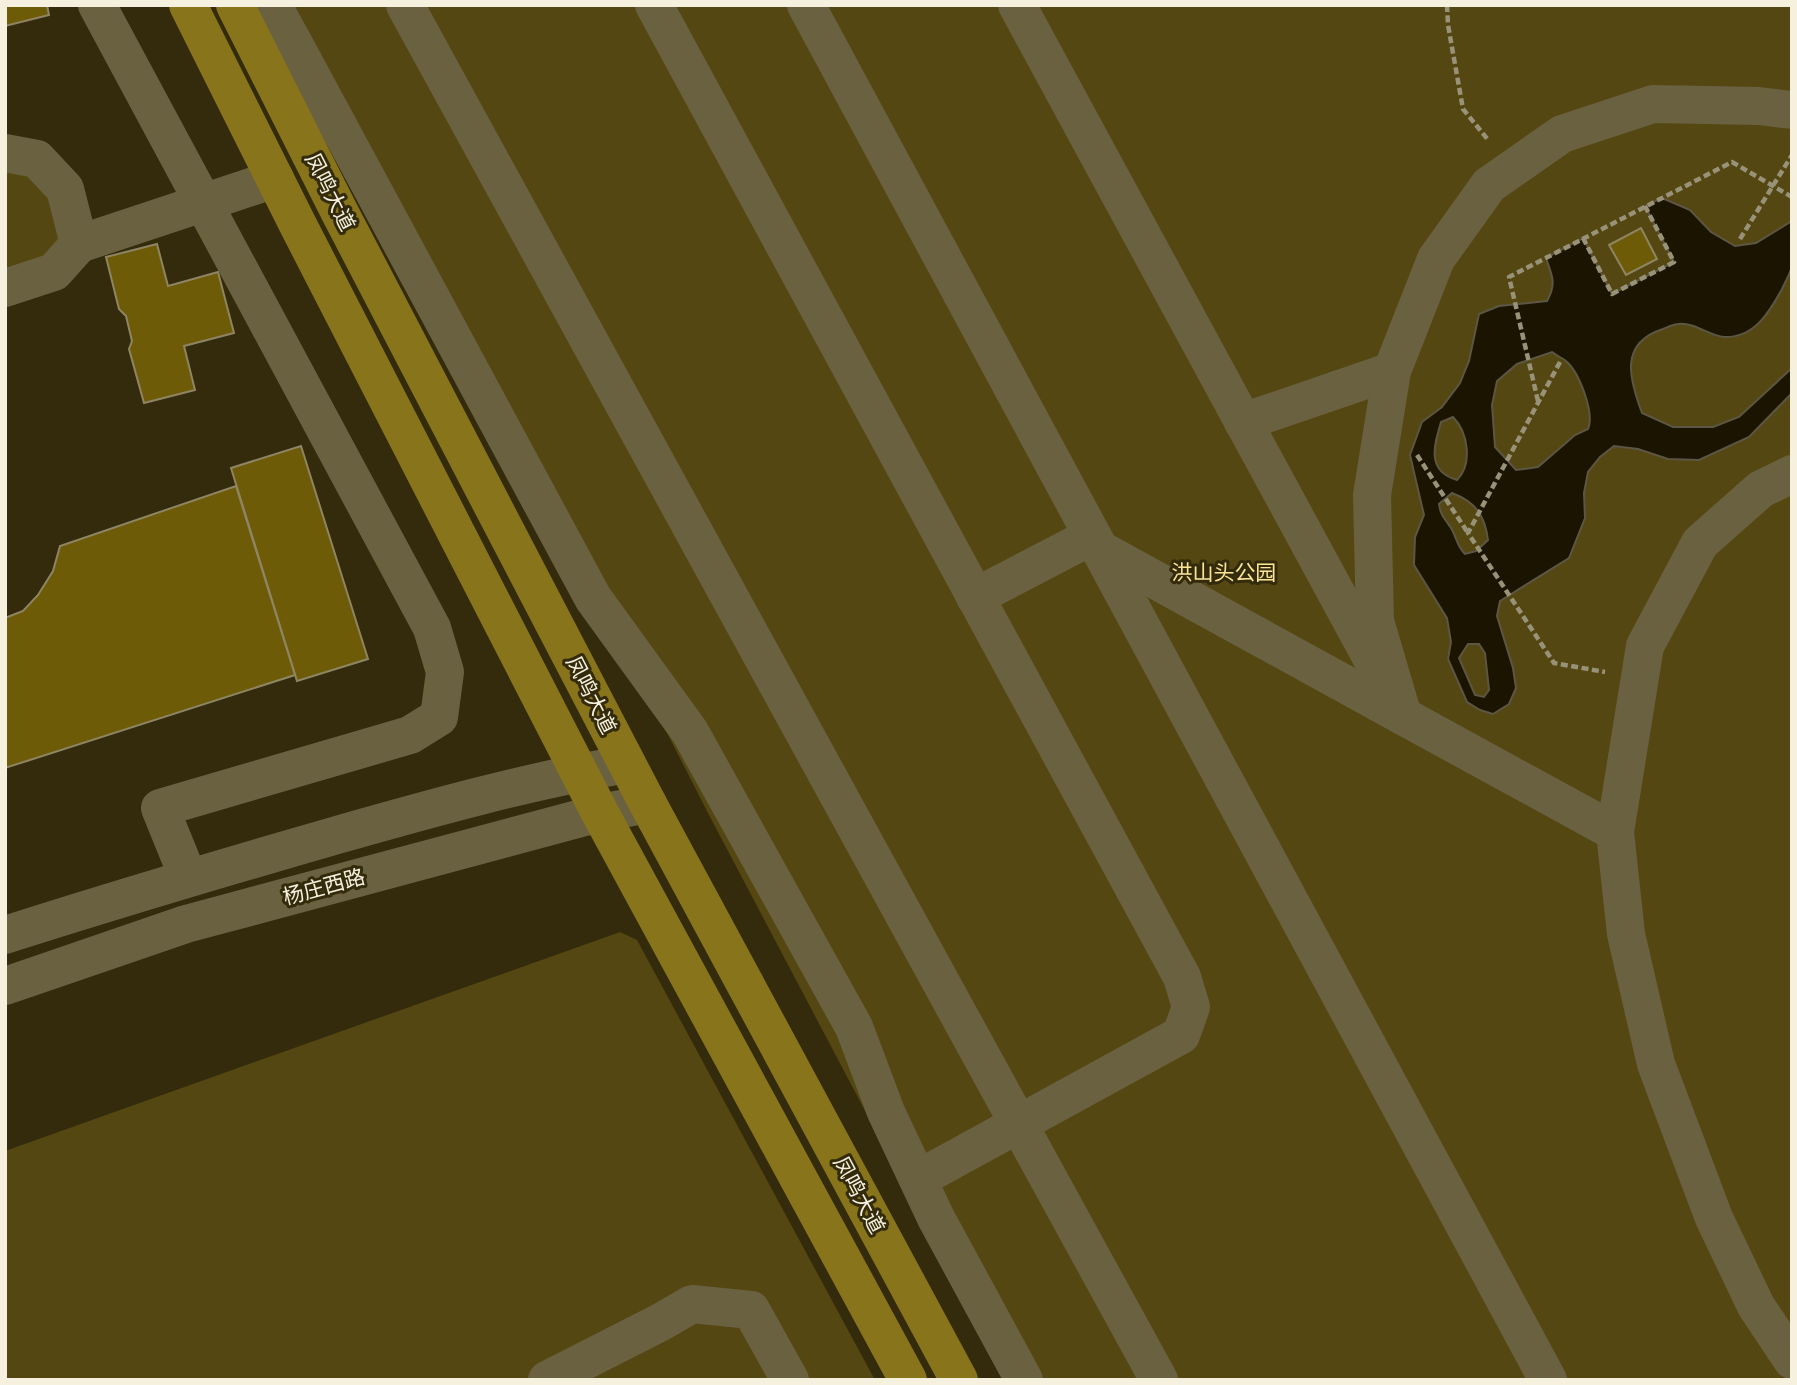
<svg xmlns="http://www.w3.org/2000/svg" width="1797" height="1385" font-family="'Golos Text','Noto Sans SC',sans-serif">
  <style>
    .green { fill: #554712 }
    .water { fill: #1a1401; stroke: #5c5644; stroke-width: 2; fill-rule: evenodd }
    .building { fill: #6e5b08; stroke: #8e8564; stroke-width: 2 }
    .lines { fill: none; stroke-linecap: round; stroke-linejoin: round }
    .path { stroke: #989279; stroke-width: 4.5; stroke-dasharray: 7 3.5; stroke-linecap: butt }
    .minor { stroke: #6a6141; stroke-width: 38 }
    .major { stroke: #88741a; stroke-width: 38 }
    .labels { text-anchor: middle; stroke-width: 6; stroke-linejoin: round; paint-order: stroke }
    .street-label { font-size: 21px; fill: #f6f1df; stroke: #332b0b }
    .park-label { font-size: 21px; fill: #fae497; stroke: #332b0b }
  </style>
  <rect width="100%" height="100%" fill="#332b0b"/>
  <g class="green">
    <polygon points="295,5 1792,5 1792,1380 1007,1380 709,815"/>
    <polygon points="5,153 37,159 79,244 5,288"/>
    <polygon points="620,932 637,940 875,1380 5,1380 5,1151"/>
  </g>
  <path class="water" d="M 1662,198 L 1690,210 L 1711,232 L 1735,246 L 1756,243 L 1792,221 C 1792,236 1795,256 1791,269 C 1789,276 1785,282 1782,289 C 1769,313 1754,338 1724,337 C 1709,336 1695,322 1678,324 C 1674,324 1668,327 1663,329 C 1619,343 1629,378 1642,413 L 1673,427 L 1713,427 L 1739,417 L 1792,368 L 1792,393 L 1749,437 L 1699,460 L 1668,459 L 1638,449 L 1614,446 L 1600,457 L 1588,472 L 1584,493 L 1585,518 L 1569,558 L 1500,601 L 1497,616 L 1513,668 L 1516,688 L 1509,704 L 1493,714 L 1480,710 L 1467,702 L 1448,659 L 1451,642 L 1447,618 L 1414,565 L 1415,537 L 1424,515 L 1410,455 L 1422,422 L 1442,407 L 1460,383 L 1469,361 L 1479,314 L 1499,306 L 1547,301 C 1557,283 1552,276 1546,258 L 1583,238 L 1612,294 L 1674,262 L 1645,206 ZM 1552,352 C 1556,355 1562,358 1566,361 C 1579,372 1595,413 1588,429 L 1575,435 L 1538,467 L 1516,470 L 1495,447 L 1492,405 L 1497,381 L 1517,364 ZM 1453,417 C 1468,432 1473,464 1457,480 C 1426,471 1434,446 1441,422 ZM 1452,493 C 1476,502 1485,516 1488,540 L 1476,551 L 1465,554 C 1458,547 1458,543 1454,534 C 1449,521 1441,520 1439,504 ZM 1468,644 L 1479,644 L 1485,653 L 1489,690 L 1484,697 L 1475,695 L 1459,658 Z"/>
  <g class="building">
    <polygon points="5,5 47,5 49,15 5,26"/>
    <polygon points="1641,228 1657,259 1626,275 1609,245"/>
    <polygon points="157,244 168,286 218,272 234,333 184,346 195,390 144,403 129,349 132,341 126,316 119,309 106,257"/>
    <polygon points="301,446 368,659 297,681 231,468"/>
    <polygon points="236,486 295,675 5,768 5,618 23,611 38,595 53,571 60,546"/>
  </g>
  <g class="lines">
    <g class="path">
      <polyline points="1447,5 1448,25 1463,109 1489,141"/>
      <polyline points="1583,238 1612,294 1674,262 1645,206"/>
      <polyline points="1740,239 1792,155"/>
      <polyline points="1560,362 1468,533 1554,663 1605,672"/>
      <polyline points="1538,401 1509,277 1732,162 1792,197"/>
      <polyline points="1417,455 1468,533"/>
    </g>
    <g class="minor">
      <polyline points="97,5 432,628 445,672 439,717 410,735 160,808 188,877"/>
      <polyline points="273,5 593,598 690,732 854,1027 886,1112 936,1218 1024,1380"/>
      <polyline points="405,5 1159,1380"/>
      <polyline points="654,5 1182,977 1191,1007 1181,1035 918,1179"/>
      <polyline points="806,5 1548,1380"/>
      <polyline points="1017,5 1403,716 1099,549"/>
      <polyline points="5,153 37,159 65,189 79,244 54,272 5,288"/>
      <polyline points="79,244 275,179"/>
      <polyline points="1243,422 1392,371"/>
      <polyline points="1792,474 1761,489 1700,543 1645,646 1615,832 1626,934 1656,1064 1714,1218 1756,1306 1792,1360"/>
      <polyline points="975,597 1092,536"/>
      <polyline points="1615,832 1403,716 1375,621 1372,495 1392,371 1436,259 1489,185 1562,134 1653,104 1759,106 1792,110"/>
      <path d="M 5,935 C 115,900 226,867 337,835 C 432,808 529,781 627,764"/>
      <polyline points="5,986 186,924 600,813 648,804"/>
      <polyline points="547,1380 661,1322 692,1304 751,1310 790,1380"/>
    </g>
    <g class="major">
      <polyline points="188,5 298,225 600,813 908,1380"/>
      <polyline points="235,5 340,213 648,804 959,1380"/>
    </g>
  </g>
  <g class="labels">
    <g class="street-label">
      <text transform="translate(330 192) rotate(63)" y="7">凤鸣大道</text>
      <text transform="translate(591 695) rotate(63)" y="7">凤鸣大道</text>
      <text transform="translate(324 887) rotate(-15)" y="7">杨庄西路</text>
      <text transform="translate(859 1195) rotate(62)" y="7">凤鸣大道</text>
    </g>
    <g class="park-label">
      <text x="1224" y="580">洪山头公园</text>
    </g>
  </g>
  <rect width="1797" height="1385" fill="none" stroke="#f6f1df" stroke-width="14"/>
</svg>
